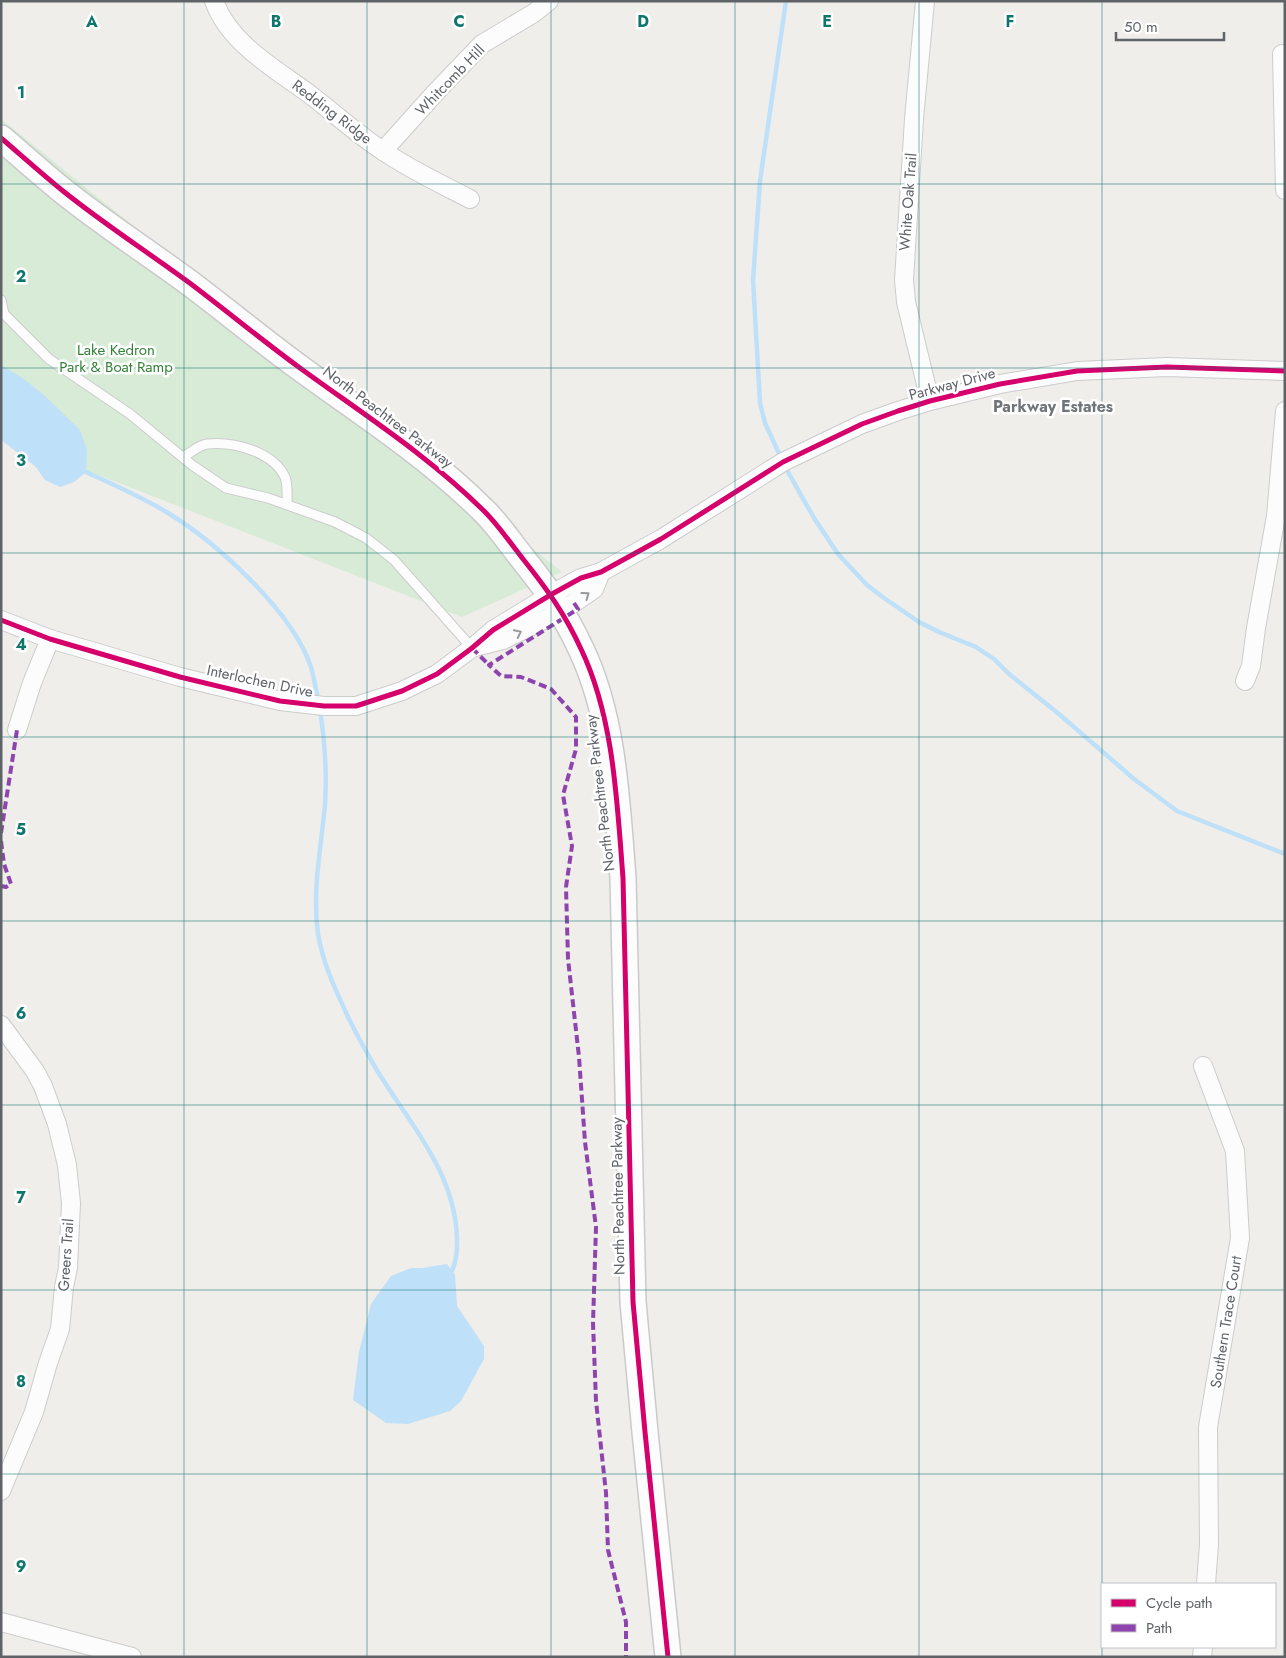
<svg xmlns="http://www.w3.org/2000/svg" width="1286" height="1658" font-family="Jost,sans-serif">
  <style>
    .green { fill: #d8ebd6 }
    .water { fill: #bfe0f9 }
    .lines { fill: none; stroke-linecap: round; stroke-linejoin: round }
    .stream { stroke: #bfe0f9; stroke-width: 4.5 }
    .lane-casing { stroke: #cbcccc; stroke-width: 11 }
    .street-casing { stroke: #cbcccc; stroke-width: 20 }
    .secondary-casing { stroke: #cacacb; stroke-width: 28 }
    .lane { stroke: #fdfcfc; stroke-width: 9 }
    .street { stroke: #fdfcfc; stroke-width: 18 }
    .secondary { stroke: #fdfcfc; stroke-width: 25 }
    .quiet { stroke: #8e44ad; stroke-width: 4; stroke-dasharray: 8 4; stroke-linecap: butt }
    .cycleway-casing { stroke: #fff; stroke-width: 8 }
    .cycleway { stroke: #d6006c; stroke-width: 5 }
    .oneway { stroke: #96999c }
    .grid { fill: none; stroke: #0f766e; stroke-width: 1; stroke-opacity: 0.55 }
    .labels { text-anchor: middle; stroke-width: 5; stroke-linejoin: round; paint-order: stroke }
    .street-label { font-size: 15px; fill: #5f6368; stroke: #fff }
    .park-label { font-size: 15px; fill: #348238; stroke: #fff }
    .neighbourhood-label { font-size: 16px; font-weight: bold; fill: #70757a; stroke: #fff }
    .grid-label { font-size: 16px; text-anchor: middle; font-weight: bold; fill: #0f766e; stroke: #fff; stroke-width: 5; stroke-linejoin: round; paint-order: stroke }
  </style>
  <rect width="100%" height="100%" fill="#efeeea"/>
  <polygon class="green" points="1,119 562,572 462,617 60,460 1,413"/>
  <g class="water">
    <polygon points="1,365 24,379 45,396 80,430 87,450 86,472 74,482 60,487 45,480 35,466 1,440"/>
    <polygon points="447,1264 455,1275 457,1306 484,1346 484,1359 461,1401 450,1411 408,1424 386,1423 353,1400 359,1352 371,1304 391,1276 411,1268 422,1268"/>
  </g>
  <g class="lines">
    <g class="stream">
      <polyline points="781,458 765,423 760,403 753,280 760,181 786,1"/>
      <polyline points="784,465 814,518 838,554 867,585 884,598 919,622 939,632 976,647 994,659 1009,674 1059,714 1134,779 1177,811 1285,854"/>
      <path d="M 86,472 C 114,485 142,497 168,513 C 217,543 292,611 311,667 C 314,678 316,689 318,700"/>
      <path d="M 320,710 C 325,742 327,773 325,805 C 321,848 312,891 318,934 C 323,964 336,991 349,1019 C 358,1037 368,1055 378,1072 C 411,1125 455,1173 457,1238 C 457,1250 457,1259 452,1271"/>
    </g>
    <defs>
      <g id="lane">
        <polyline points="1,300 4,314 49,359 130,414 192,465 226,488 268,498 335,522 366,538 394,560 472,648"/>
        <path d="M 183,457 C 190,453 199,445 207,444 C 234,441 273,452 285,477 C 288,484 287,497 287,504"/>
      </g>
      <g id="street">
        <path d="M 214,1 C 229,43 274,68 308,93 C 333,112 357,134 383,151 C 411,170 441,184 470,199"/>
        <polyline points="925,1 914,119 904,280 906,302 930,401"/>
        <polyline points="1282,54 1285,190"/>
        <polyline points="383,151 435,93 482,44 534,13 549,1"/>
        <polyline points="1,620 50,639 180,677 280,701 324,706 356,706 402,691 437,674 472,648 493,630 552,594 581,578 601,572 661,539 783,462 862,424 898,411 930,401 1000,384 1077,371 1167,367 1285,371"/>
        <polyline points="475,647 503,640 562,611 594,589 601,572"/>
        <polyline points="1245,681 1251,666 1256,628 1276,516 1285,411"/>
        <polyline points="17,730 32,683 50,639"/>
        <polyline points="1,1025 35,1071 43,1086 57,1124 67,1165 71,1203 68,1268 64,1287 60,1329 48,1363 34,1412 1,1491"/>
        <polyline points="1203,1066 1235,1151 1240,1238 1208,1427 1209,1544 1206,1584"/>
        <polyline points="1,1622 132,1657"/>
        <polyline points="1202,1657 1203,1647"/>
      </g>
      <path id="secondary" d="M 1,138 C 22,156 42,174 63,191 C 104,224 149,253 191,284 C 228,312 263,341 300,368 C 363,414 429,456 485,512 C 499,526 511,544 523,559 C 547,589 565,614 581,649 C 614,718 617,802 623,878 L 633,1302 L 645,1432 L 668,1657"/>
    </defs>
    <use href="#lane" class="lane-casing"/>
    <use href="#street" class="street-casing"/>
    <use href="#secondary" class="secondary-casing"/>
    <use href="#lane" class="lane"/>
    <use href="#street" class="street"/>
    <use href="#secondary" class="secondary"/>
    <g class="quiet">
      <polyline points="574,603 578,609 489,665 501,676 521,677 551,689 576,717 576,749 563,795 572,846 566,887 568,959 579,1057 585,1142 596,1227 593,1323 596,1401 606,1493 608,1550 626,1622 626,1657"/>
      <polyline points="472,648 489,665"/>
      <polyline points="1,833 17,730"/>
      <polyline points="1,841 4,864 11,884 6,887 1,886"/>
    </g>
    <defs>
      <g id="cycleway">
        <path d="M 1,138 C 22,156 42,174 63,191 C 104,224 149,253 191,284 C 228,312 263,341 300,368 C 363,414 429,456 485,512 C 499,526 511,544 523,559 C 547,589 565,614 581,649 C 614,718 617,802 623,878 L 633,1302 L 645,1432 L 668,1657"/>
        <polyline points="1,620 50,639 180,677 280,701 324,706 356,706 402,691 437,674 472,648 493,630 552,594 581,578 601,572 661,539 783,462 862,424 898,411 930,401 1000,384 1077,371 1167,367 1285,371"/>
      </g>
    </defs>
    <use href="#cycleway" class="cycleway-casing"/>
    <use href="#cycleway" class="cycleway"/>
  </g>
  <defs><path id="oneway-chevron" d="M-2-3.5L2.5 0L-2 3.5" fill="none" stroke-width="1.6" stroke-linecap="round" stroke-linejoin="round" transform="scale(1.25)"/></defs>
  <g class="oneway">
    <use href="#oneway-chevron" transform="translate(586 595) rotate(-36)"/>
    <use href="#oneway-chevron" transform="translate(518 633) rotate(-26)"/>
  </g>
  <path class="grid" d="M 184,1 L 184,1657M 367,1 L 367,1657M 551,1 L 551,1657M 735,1 L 735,1657M 919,1 L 919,1657M 1102,1 L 1102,1584M 1,184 L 1285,184M 1,368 L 1285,368M 1,553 L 1285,553M 1,737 L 1285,737M 1,921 L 1285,921M 1,1105 L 1285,1105M 1,1290 L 1285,1290M 1,1474 L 1285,1474M 1102,1647 L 1102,1657"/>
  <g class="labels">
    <g class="street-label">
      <text transform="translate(450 80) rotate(-46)" y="5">Whitcomb Hill</text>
      <text transform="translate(332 112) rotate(37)" y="5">Redding Ridge</text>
      <text transform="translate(908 202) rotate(-86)" y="5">White Oak Trail</text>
      <text transform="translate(952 384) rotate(-15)" y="5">Parkway Drive</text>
      <text transform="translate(388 417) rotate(37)" y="5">North Peachtree Parkway</text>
      <text transform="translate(260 681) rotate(12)" y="5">Interlochen Drive</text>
      <text transform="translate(600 793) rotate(-97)" y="5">North Peachtree Parkway</text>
      <text transform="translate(618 1196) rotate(-91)" y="5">North Peachtree Parkway</text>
      <text transform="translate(66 1255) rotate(-86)" y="5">Greers Trail</text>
      <text transform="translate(1226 1322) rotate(-81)" y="5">Southern Trace Court</text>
    </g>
    <g class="park-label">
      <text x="116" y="355">Lake Kedron<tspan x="116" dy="17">Park &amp; Boat Ramp</tspan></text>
    </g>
    <g class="neighbourhood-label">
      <text x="1053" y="412">Parkway Estates</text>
    </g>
  </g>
  <g class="grid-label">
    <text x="92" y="27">A</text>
    <text x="276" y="27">B</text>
    <text x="459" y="27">C</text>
    <text x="643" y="27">D</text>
    <text x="827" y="27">E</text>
    <text x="1010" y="27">F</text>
    <text x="21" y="98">1</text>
    <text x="21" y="282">2</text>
    <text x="21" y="466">3</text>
    <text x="21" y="650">4</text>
    <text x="21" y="835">5</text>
    <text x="21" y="1019">6</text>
    <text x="21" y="1203">7</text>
    <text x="21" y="1387">8</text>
    <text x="21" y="1572">9</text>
  </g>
  <rect width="1286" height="1658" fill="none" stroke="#5f6368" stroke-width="5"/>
  <rect x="1101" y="1583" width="175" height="65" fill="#ffffff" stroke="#bfc1c3"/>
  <rect x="1111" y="1599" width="25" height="8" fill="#d6006c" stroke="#bfc1c3"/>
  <text x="1146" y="1608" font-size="15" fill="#5f6368">Cycle path</text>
  <rect x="1111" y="1624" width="25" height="8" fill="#8e44ad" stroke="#bfc1c3"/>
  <text x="1146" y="1633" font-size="15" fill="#5f6368">Path</text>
  <path d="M1116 32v8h108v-8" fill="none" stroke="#5f6368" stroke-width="2.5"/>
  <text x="1124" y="32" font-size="15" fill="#5f6368" stroke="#ffffff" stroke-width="4" paint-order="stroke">50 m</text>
</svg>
